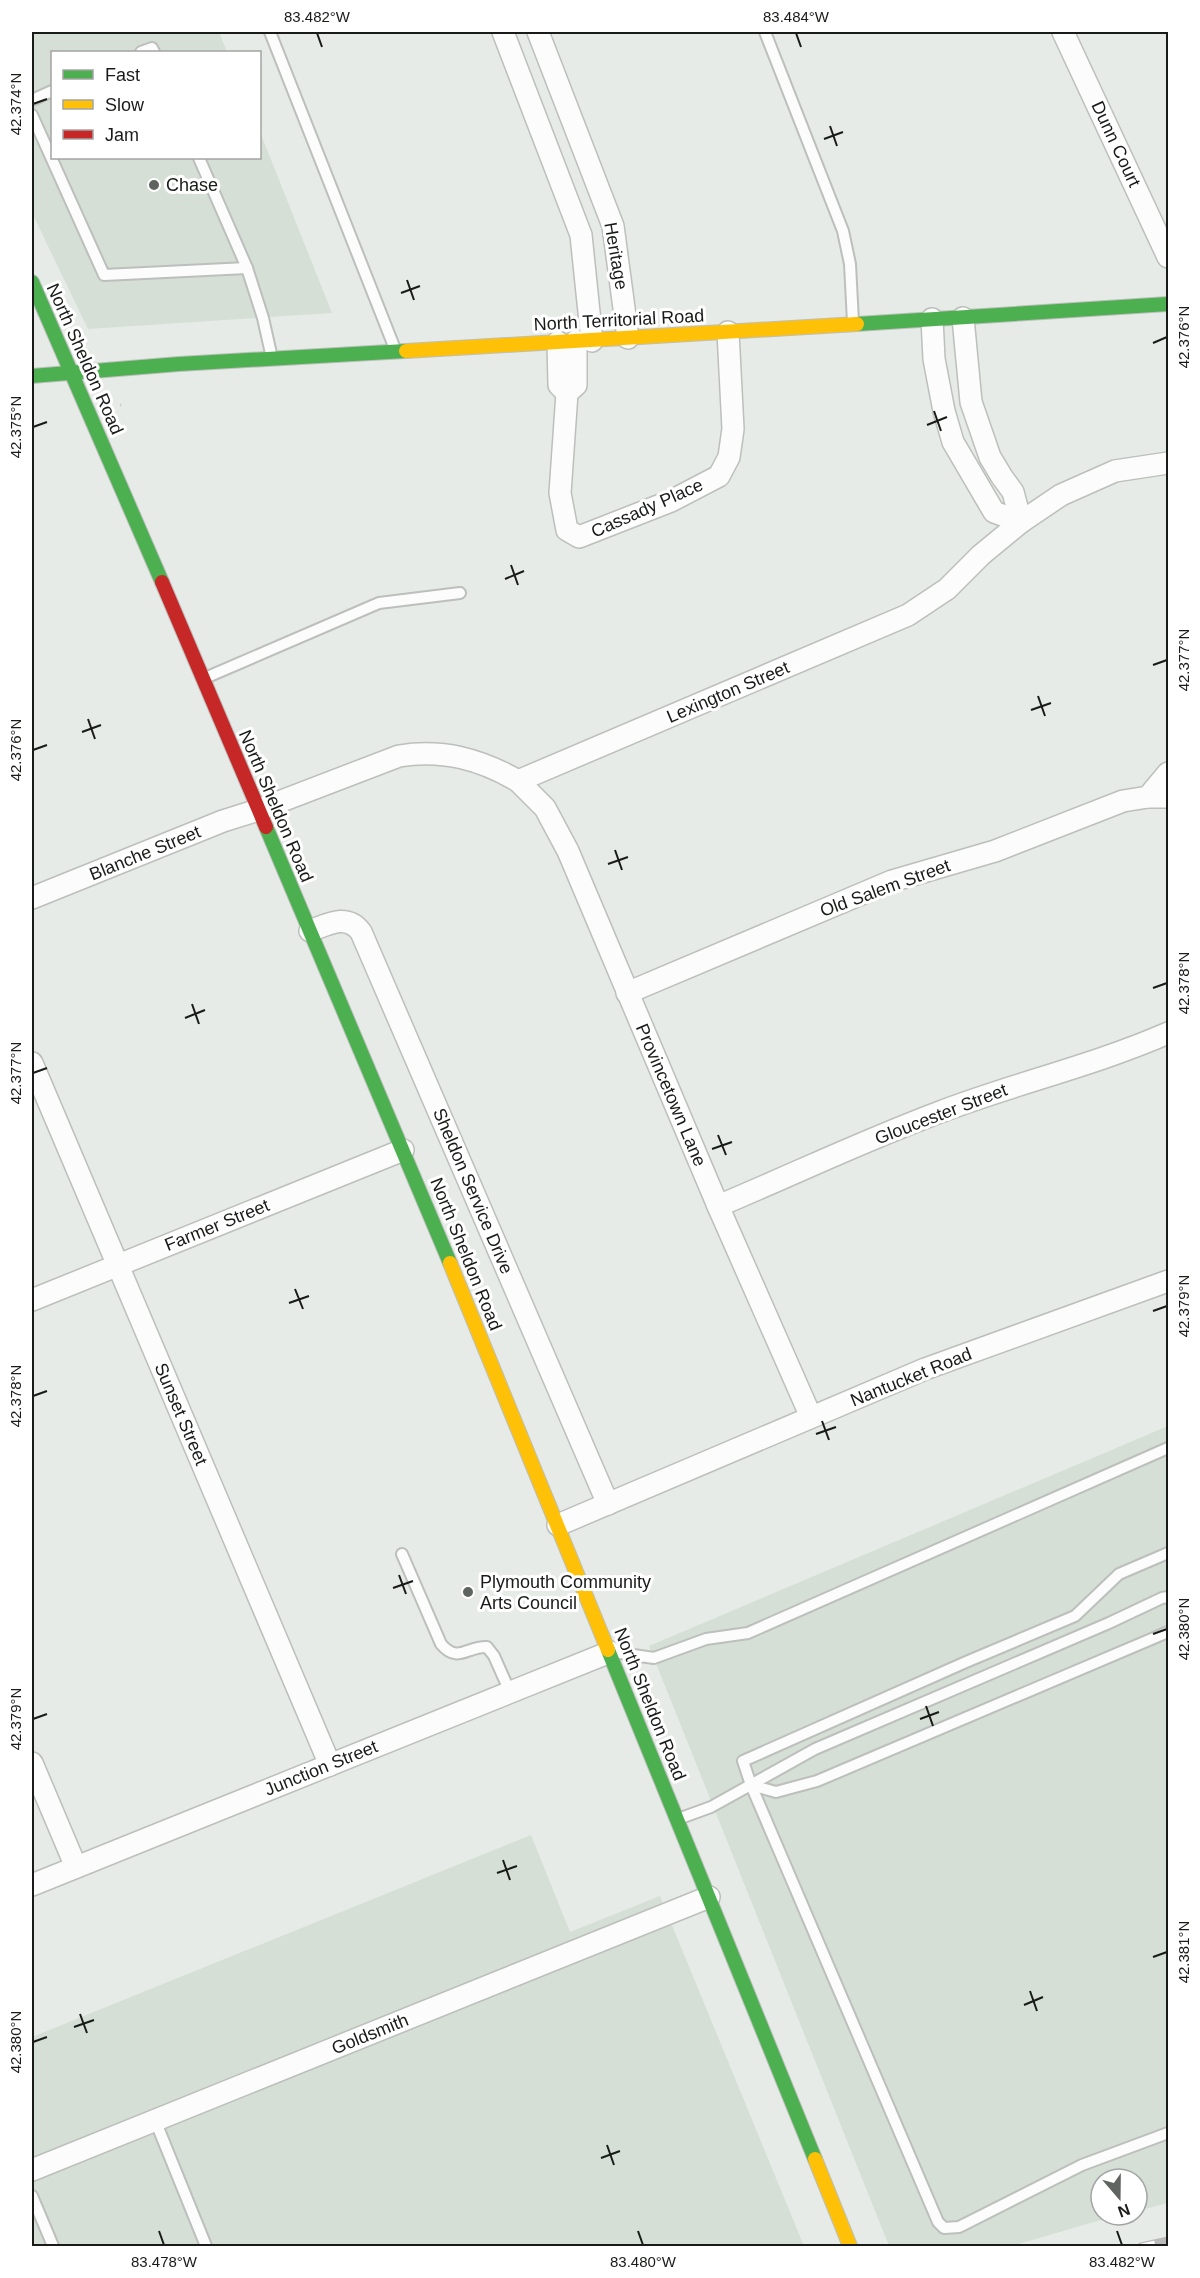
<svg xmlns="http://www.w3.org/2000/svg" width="1200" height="2278" font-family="Helvetica,sans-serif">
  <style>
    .built { fill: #d5dfd6 }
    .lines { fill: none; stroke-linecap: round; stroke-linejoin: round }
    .lane-casing { stroke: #bcbfbc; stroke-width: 14 }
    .street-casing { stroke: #bcbfbc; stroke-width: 24 }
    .fast-casing { stroke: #bcbfbc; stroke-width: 16 }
    .slow-casing { stroke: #bcbfbc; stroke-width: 16 }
    .jam-casing { stroke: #bcbfbc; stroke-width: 16 }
    .path { stroke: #d2d2d2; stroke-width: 3; stroke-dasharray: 1.5 4.5; stroke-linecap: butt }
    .lane { stroke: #fbfcfb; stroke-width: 10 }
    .street { stroke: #fbfcfb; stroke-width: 21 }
    .fast { stroke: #4caf50; stroke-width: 14 }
    .slow { stroke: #ffc107; stroke-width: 14 }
    .jam { stroke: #c62828; stroke-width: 14 }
    .rail-casing { stroke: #babbba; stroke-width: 7 }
    .rail { stroke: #fff; stroke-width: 4.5; stroke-dasharray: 14; stroke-linecap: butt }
    .ticks { fill: none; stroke: #181b18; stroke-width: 2 }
    .poi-dot { fill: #606460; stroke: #fff; stroke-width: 2 }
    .labels { text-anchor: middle; stroke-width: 6; stroke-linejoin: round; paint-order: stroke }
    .street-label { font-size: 18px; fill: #181b18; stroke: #fff }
    .poi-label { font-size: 18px; fill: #181b18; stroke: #fff; text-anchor: start }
    .neatline { fill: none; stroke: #181b18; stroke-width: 2 }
    .ticks-label { font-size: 15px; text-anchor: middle; fill: #181b18 }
  </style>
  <rect width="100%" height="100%" fill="#e7ebe7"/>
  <g class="built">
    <polygon points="32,32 219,32 227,52 52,52 52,158 260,158 260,132 332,313 88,329 32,213"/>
    <polygon points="1168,1426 1168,2203 1137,2211 1137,2179 1101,2179 1101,2215 1118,2215 1012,2246 889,2246 649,1646"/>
    <polygon points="531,1835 570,1932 660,1896 804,2246 32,2246 32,2037"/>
  </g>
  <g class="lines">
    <defs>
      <g id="lane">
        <polyline points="270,32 395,349"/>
        <polyline points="765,32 843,231 850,264 853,322"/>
        <polyline points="141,52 152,48 154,52"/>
        <polyline points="32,100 52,91"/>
        <polyline points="32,115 104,275 247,268"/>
        <polyline points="199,158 247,268 263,318 272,358"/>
        <polyline points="205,678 379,603 460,593"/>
        <polyline points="1168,1553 1119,1574 1075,1616 966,1662 743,1761 751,1785 938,2222 944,2228 959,2227 1082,2165 1168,2133"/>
        <path d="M 402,1554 L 441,1644 C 458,1664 467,1646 487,1647 L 494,1656 L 510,1692"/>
        <polyline points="613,1652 654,1658 706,1639 748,1633 1168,1448"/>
        <polyline points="751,1785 776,1792 817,1781 1168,1632"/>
        <polyline points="678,1819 711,1807 815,1749 1109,1623 1162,1598 1168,1597"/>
        <polyline points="155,2120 206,2246"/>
        <polyline points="32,2196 53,2246"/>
      </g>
      <g id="street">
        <polyline points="503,32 581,235 592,341"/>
        <polyline points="538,32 613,226 628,338"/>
        <polyline points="1063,32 1168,257"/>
        <polyline points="963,318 971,402 990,457 1002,477 1013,492 1021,522"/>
        <polyline points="932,319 934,359 944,411 953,442 994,512 1021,522"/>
        <polyline points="576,341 576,385 567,393 560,493 567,530 579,537 671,501 719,476 729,457 733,429 728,332"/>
        <polyline points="558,342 559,385 567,393"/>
        <polyline points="518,781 545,808 568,851 718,1206 811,1417"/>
        <polyline points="1148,797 1168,773"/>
        <path d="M 32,898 L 223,821 L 258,810 L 399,756 C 443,749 480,759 518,781 L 908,615 L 947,589 L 981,555 L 1021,522 L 1061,495 L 1115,471 L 1168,463"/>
        <path d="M 310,931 C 328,924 347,913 361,932 L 608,1504"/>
        <polyline points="627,993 892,881 995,851 1123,801 1148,797 1168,797"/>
        <polyline points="32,1063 330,1765"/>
        <path d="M 718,1206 C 792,1175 865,1140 940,1112 C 1016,1083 1095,1065 1168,1033"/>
        <polyline points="32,1300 403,1150"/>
        <polyline points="558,1525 925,1369 1168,1281"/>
        <polyline points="32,1763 76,1867"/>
        <polyline points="32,1885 610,1652"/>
        <polyline points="32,2170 709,1897"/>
      </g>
      <g id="fast">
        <polyline points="32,282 162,582"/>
        <polyline points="857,324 1168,304"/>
        <polyline points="32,376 179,364 406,351"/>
        <polyline points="266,827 450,1263"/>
        <polyline points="608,1650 815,2159"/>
      </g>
      <g id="slow">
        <polyline points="406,351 857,324"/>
        <polyline points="450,1263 608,1650"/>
        <polyline points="815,2159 850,2246"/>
      </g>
      <polyline id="jam" points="162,582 266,827"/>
    </defs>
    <use href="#lane" class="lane-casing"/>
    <use href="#street" class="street-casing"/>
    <use href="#fast" class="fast-casing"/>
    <use href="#slow" class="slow-casing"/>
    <use href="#jam" class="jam-casing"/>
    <polyline class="path" points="120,405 122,405"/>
    <use href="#lane" class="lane"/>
    <use href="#street" class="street"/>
    <use href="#fast" class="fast"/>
    <use href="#slow" class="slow"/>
    <use href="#jam" class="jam"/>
    <defs>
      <polyline id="rail" points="1141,2246 1168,2240"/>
    </defs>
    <use href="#rail" class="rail-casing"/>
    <use href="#rail" class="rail"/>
  </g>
  <path class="ticks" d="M 317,33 L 322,47M 796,33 L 801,47M 33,104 L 47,99M 830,126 L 837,146M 824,139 L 843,132M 407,280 L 414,300M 401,293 L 420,286M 1153,343 L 1167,337M 934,411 L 941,431M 927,425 L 947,417M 33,427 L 47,422M 511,565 L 518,585M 505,579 L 524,571M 1153,665 L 1167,660M 1038,696 L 1045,716M 1031,710 L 1051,703M 88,719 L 95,739M 82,732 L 101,725M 33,750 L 47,745M 615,850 L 622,870M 608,864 L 628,857M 1153,988 L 1167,983M 192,1004 L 199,1024M 185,1018 L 205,1010M 33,1073 L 47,1068M 718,1135 L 726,1155M 712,1149 L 732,1142M 295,1289 L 303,1309M 289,1303 L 309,1296M 1153,1311 L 1167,1306M 33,1396 L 47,1391M 822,1421 L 829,1440M 816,1434 L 836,1427M 399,1575 L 406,1594M 393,1588 L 413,1581M 1153,1634 L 1167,1629M 926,1706 L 933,1726M 33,1719 L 47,1714M 920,1719 L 939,1712M 503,1860 L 510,1880M 497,1873 L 517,1866M 1153,1957 L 1167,1952M 1030,1991 L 1037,2011M 1024,2005 L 1043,1997M 80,2014 L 87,2033M 74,2027 L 94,2020M 33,2042 L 47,2037M 607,2145 L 614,2165M 601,2158 L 620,2151M 159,2231 L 164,2245M 638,2231 L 643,2245M 1117,2231 L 1122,2245"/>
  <g class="poi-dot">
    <circle cx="154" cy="185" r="6"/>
    <circle cx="468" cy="1592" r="6"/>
  </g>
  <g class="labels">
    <g class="street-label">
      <text transform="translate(1116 144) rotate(65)" y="6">Dunn Court</text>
      <text transform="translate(616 256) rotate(80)" y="6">Heritage</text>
      <text transform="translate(619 320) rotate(-3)" y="6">North Territorial Road</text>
      <text transform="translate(85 359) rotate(66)" y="6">North Sheldon Road</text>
      <text transform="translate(647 508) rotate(-24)" y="6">Cassady Place</text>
      <text transform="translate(728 692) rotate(-23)" y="6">Lexington Street</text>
      <text transform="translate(276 806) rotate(67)" y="6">North Sheldon Road</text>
      <text transform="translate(145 853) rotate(-22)" y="6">Blanche Street</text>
      <text transform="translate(885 888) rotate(-20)" y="6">Old Salem Street</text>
      <text transform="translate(671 1095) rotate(67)" y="6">Provincetown Lane</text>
      <text transform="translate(941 1114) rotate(-21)" y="6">Gloucester Street</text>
      <text transform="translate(473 1191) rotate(67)" y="6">Sheldon Service Drive</text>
      <text transform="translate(217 1225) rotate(-22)" y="6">Farmer Street</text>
      <text transform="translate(466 1254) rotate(68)" y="6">North Sheldon Road</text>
      <text transform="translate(911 1377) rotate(-22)" y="6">Nantucket Road</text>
      <text transform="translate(181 1414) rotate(67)" y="6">Sunset Street</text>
      <text transform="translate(650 1704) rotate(68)" y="6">North Sheldon Road</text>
      <text transform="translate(321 1768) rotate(-22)" y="6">Junction Street</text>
      <text transform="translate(370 2034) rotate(-22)" y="6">Goldsmith</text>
    </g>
    <g class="poi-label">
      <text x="166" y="191">Chase</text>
      <text x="480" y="1588">Plymouth Community<tspan x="480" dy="21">Arts Council</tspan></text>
    </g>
  </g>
  <rect width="1200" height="2278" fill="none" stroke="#ffffff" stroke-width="66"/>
  <rect x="51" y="51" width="210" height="108" fill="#ffffff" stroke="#a3a4a3" stroke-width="1.5"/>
  <rect x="63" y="70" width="30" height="9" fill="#4caf50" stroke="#a3a4a3" stroke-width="1.5"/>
  <text x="105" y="81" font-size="18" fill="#181b18">Fast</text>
  <rect x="63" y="100" width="30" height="9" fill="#ffc107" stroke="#a3a4a3" stroke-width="1.5"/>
  <text x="105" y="111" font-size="18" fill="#181b18">Slow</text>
  <rect x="63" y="130" width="30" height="9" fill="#c62828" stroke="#a3a4a3" stroke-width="1.5"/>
  <text x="105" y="141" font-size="18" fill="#181b18">Jam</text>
  <g transform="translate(1119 2197) rotate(160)"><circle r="28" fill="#ffffff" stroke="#a3a4a3" stroke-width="1.5"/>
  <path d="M0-4.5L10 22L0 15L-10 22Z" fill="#606460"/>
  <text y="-9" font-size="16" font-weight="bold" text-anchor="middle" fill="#181b18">N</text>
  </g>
  <rect x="33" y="33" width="1134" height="2212" class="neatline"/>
  <g class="ticks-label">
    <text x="317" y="22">83.482°W</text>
    <text x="796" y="22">83.484°W</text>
    <text transform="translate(16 104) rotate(-90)" y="5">42.374°N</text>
    <text transform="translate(1184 337) rotate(-90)" y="5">42.376°N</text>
    <text transform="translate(16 427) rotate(-90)" y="5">42.375°N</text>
    <text transform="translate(1184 660) rotate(-90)" y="5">42.377°N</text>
    <text transform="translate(16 750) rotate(-90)" y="5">42.376°N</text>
    <text transform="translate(1184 983) rotate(-90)" y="5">42.378°N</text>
    <text transform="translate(16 1073) rotate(-90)" y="5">42.377°N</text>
    <text transform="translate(1184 1306) rotate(-90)" y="5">42.379°N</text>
    <text transform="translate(16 1396) rotate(-90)" y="5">42.378°N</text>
    <text transform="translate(1184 1629) rotate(-90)" y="5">42.380°N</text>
    <text transform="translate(16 1719) rotate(-90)" y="5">42.379°N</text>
    <text transform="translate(1184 1952) rotate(-90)" y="5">42.381°N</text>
    <text transform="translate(16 2042) rotate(-90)" y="5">42.380°N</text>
    <text x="164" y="2267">83.478°W</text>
    <text x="643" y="2267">83.480°W</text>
    <text x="1122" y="2267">83.482°W</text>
  </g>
</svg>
